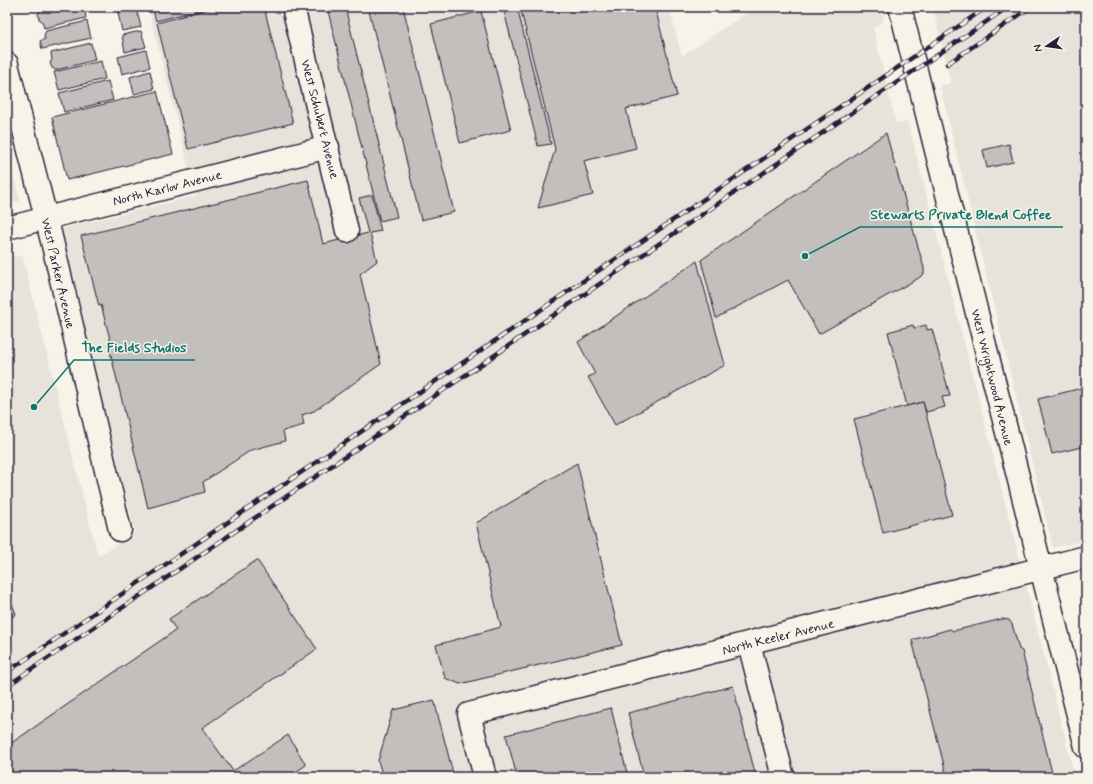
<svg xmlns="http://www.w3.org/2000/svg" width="1093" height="784" font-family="Mynerve,sans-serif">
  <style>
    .built { fill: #e7e3db }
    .building { fill: #c2bfbd; stroke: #22223b }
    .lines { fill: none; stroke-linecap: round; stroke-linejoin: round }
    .minor-casing { stroke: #22223b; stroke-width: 25 }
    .minor { stroke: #f7f3e8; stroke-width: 22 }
    .rail-casing { stroke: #22223b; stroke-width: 4.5 }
    .rail { stroke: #f7f3e8; stroke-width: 3; stroke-dasharray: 9; stroke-linecap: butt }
    .labels { text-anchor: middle; stroke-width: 3; stroke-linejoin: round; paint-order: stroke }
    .street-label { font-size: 13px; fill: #22223b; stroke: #f7f3e8 }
    .leader { fill: none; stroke: #0f766e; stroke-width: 1.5 }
    .callout-dot { fill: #0f766e; stroke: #f7f3e8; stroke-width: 1.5 }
    .callout-label { font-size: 14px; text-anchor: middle; font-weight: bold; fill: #0f766e; stroke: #f7f3e8; stroke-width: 3; stroke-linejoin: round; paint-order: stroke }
  </style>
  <rect width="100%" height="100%" fill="#f7f3e8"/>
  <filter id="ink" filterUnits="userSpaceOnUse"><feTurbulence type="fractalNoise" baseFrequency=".025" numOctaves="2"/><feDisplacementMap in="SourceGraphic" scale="8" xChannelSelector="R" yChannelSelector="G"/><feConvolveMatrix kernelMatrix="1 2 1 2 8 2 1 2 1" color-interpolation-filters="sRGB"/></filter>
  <g filter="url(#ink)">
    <g class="built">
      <polygon points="148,7 669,7 682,56 756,7 881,7 884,20 873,28 896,123 908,122 1075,777 7,777 7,258 22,255 98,556 135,533 60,229 196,196"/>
      <polygon points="933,7 1086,7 1086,540 1053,548 940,86 951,83"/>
      <polygon points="7,151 20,201 7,204"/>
    </g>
    <g class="building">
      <polygon points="51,7 84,7 86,18 44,28 42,21 39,19 38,14 41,9"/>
      <polygon points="152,7 210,7 156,21"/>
      <polygon points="215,7 264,7 293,123 188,149 157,23"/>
      <polygon points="327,7 345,7 397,217 380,221"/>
      <polygon points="368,7 403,7 454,212 421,220"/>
      <polygon points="503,7 517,7 551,144 538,146"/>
      <polygon points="520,7 655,7 677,96 626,109 636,148 584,161 593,195 538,208 555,149"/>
      <polygon points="136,8 141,27 122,31 118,13"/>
      <polygon points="481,11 511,130 460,143 431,24"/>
      <polygon points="87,21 91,38 42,49 40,41 45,39 44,35 46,31"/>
      <polygon points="141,31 146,47 125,52 122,35"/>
      <polygon points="91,43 95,60 56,70 52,68 50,63 52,60 51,53"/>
      <polygon points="146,50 150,67 122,74 118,57"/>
      <polygon points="101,61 105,79 59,90 54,72"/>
      <polygon points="150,71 154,89 134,94 130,77"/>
      <polygon points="108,81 113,100 64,112 59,93"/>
      <polygon points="157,91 173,154 67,180 52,117"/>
      <polygon points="886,133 924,268 924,274 917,279 819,334 788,280 716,318 701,260"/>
      <polygon points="1009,144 1013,162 987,168 983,150"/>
      <polygon points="308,180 323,244 368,233 359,198 372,195 381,231 370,233 377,261 360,274 381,364 314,411 302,415 304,425 283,431 285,441 251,450 203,482 205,492 148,508 108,343 111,343 101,305 99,306 81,236"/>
      <polygon points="697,261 725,365 615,425 588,377 595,374 578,342"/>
      <polygon points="913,325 914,328 926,325 927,330 932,329 950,396 942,397 945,407 926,412 923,402 907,406 888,332"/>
      <polygon points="1086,387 1086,446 1052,454 1038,399"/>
      <polygon points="923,402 952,515 883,533 854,419"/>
      <polygon points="577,463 622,645 460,684 445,678 436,645 501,627 476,523"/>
      <polygon points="257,560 317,649 202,728 233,771 288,735 306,765 288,777 7,777 7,746 176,630 169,619"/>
      <polygon points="7,591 16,614 7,620"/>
      <polygon points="1002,619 1009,620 1012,624 1019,649 1022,651 1053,777 947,777 912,640 950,629 953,631"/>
      <polygon points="733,686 756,777 644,777 628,713"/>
      <polygon points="434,700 454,777 383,777 378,761 393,710"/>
      <polygon points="611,708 628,777 517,777 506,735"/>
    </g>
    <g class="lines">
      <defs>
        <g id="minor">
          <polyline points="293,7 347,231"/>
          <polyline points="900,7 1086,747"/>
          <polyline points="7,64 52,241 120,530"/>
          <polyline points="7,228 328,147"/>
          <polyline points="749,643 783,777"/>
          <polyline points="485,777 469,714 1086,557"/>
        </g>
      </defs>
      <use href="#minor" class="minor-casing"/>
      <use href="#minor" class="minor"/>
      <defs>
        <g id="rail">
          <polyline points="947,64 1031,7"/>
          <polyline points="7,672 987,7"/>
          <polyline points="7,686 1008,7"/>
        </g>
      </defs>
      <use href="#rail" class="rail-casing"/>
      <use href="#rail" class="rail"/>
    </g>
  </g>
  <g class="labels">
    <g class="street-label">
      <text transform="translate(321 119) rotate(76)" y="5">West Schubert Avenue</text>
      <text transform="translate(167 187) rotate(-14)" y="5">North Karlov Avenue</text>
      <text transform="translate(59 273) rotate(77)" y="5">West Parker Avenue</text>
      <text transform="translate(993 377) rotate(76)" y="5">West Wrightwood Avenue</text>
      <text transform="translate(778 636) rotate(-14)" y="5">North Keeler Avenue</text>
    </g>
  </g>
  <path class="leader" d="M805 256L860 227H1063M34 407L74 360H195"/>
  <g class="callout-dot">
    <circle cx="805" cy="256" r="4"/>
    <circle cx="34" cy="407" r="4"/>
  </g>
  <g class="callout-label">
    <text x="961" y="219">Stewarts Private Blend Coffee</text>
    <text x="134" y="352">The Fields Studios</text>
  </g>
  <rect width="1093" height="784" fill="none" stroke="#f7f3e8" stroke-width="24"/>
  <rect x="12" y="12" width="1069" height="760" fill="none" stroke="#22223b" stroke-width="1.5" filter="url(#ink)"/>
  <g transform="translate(1047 46) rotate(257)" stroke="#f7f3e8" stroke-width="3" paint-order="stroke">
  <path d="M0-3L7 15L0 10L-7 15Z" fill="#22223b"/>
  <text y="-6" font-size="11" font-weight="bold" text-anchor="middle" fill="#22223b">N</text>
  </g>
</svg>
